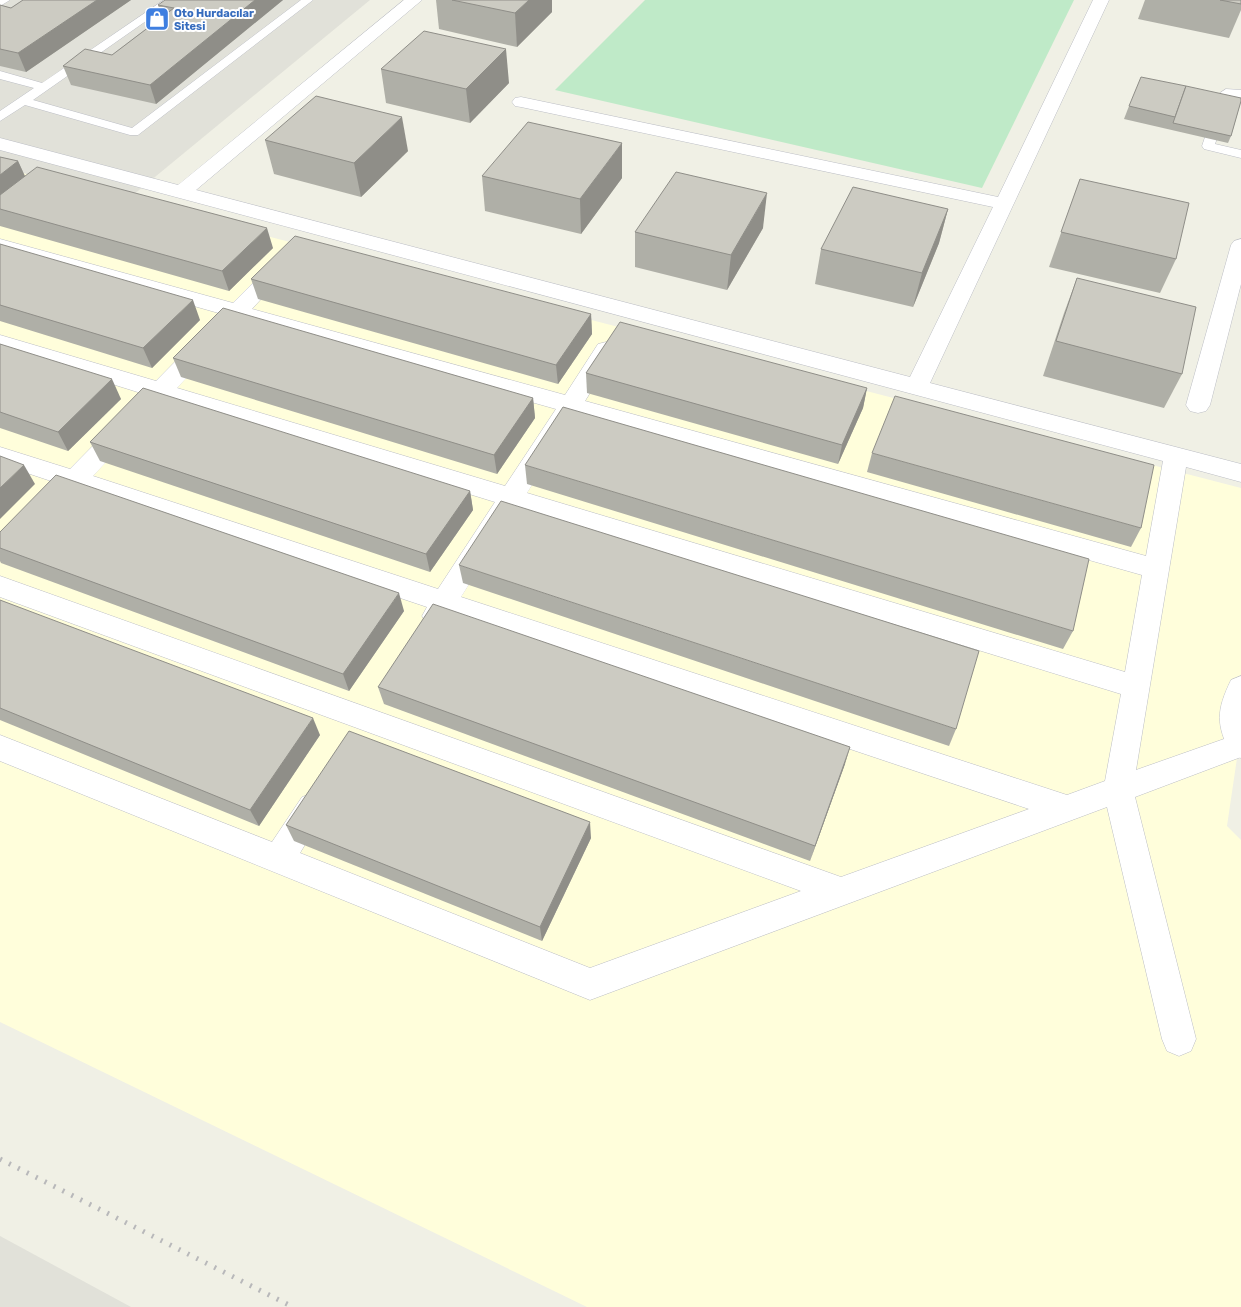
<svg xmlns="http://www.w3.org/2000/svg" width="1241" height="1307" font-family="Rubik,sans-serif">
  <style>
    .commercial { fill: #fffedb }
    .industrial { fill: #e1e1d9 }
    .green { fill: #bfeac8 }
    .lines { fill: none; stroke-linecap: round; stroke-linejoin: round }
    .lane-casing { stroke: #bcbec5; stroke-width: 1 }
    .street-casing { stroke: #bcbec5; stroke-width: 1 }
    .secondary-casing { stroke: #bfc1c9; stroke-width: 1 }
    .lane { fill: #fff; fill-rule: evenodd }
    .street { fill: #fff; fill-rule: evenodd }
    .secondary { fill: #fff; fill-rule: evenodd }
    .rail { stroke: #b8b8ba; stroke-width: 5; stroke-dasharray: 2 8; stroke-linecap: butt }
    .wall { fill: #afafa7 }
    .shaded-wall { fill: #8f8e88 }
    .building { fill: #cccbc2; stroke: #8f8e88 }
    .labels { text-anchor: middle; stroke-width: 4; stroke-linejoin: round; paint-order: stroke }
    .far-shop-label { font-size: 11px; font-weight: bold; fill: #366cbe; stroke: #fff; text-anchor: start }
  </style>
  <rect width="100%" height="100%" fill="#f0f0e5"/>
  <polygon class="commercial" points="0,167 1241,488 1241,731 1227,826 1241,840 1241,1307 587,1307 0,1022"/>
  <g class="industrial">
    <polygon points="0,0 370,0 127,200 0,167"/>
    <polygon points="0,1236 131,1307 0,1307"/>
  </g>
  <polygon class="green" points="645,0 1074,0 982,188 555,90"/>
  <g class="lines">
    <defs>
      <g id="lane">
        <polygon points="0,0 10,0 0,6"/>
        <polygon points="164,0 176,0 33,100 132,128 301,0 313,0 138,135 130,135 25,105 0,121 0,111 34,88 0,79 0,71 42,83"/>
        <polygon points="1226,89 1241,90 1241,98 1231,97 1215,144 1241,150 1241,158 1204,149 1202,146 1220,93"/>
      </g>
      <g id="street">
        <path d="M 404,0 L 422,0 L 196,190 L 910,377 L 993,207 L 521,107 L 515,106 L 512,102 L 515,98 L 521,97 L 998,197 L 1093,0 L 1109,0 L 930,383 L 1241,464 L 1241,482 L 1186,467 L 1136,770 L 1241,733 L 1241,757 L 1135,797 L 1196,1039 L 1191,1051 L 1179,1056 L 1167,1051 L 1162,1039 L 1107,807 L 590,1000 L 0,761 L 0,735 L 272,842 L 302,797 L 313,793 L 324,797 L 328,806 L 300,853 L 590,968 L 801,891 L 0,597 L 0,576 L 841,877 L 1029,809 L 450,615 C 443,626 438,627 426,623 L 422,616 L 427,607 L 79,490 C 71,499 66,502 54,498 L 51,492 L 57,483 L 0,464 L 0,447 L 70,469 L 144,394 L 0,349 L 0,335 L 156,381 L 222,314 L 0,251 L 0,239 L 233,303 L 275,261 L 282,259 L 289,261 L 292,265 L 252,309 L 565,395 L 598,344 L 606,342 L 614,344 L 617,349 L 585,401 L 1146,556 L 1163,461 L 0,150 L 0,138 L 178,185 ZM 241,320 L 556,409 L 505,486 L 177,388 ZM 165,400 L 495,502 L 438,589 L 93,476 ZM 576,415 L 1142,575 L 1125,672 L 527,493 ZM 517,508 L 1121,694 L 1105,781 L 1067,795 L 461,597 Z"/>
        <polygon points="1241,239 1241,284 1210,405 1206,411 1198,413 1190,411 1186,405 1231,245 1234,241"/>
      </g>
      <path id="secondary" d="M 1241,676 L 1241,758 L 1231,755 C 1216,724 1216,711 1231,680 Z"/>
    </defs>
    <use href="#lane" class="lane-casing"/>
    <use href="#street" class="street-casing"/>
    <use href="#secondary" class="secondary-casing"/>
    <use href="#lane" class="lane"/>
    <use href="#street" class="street"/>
    <use href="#secondary" class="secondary"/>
    <polyline class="rail" points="0,1159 293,1307"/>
  </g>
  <g class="wall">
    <polygon points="23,0 131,0 26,72 0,66 0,5 11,8"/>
    <polygon points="283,0 156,104 71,85 63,66 112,55 162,17 158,5"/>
    <polygon points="436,0 552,0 552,12 517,47 439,29"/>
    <polygon points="1145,0 1241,0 1241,10 1229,38 1138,19"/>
    <polygon points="381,69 509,83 470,123 386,103"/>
    <polygon points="1241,101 1231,136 1228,143 1124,119 1129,106"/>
    <polygon points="265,140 408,151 361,197 274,174"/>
    <polygon points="0,157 18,161 25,176 273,248 229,291 0,226"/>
    <polygon points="482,176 622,178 581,234 485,211"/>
    <polygon points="1080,179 1176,259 1160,293 1049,267"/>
    <polygon points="948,209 939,243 913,307 815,284 821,249"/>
    <polygon points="763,228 727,290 635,267 635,232"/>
    <polygon points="0,244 200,320 152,368 0,321"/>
    <polygon points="1077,278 1182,374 1164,408 1043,376 1064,313"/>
    <polygon points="251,279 591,314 592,334 558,384 258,299"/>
    <polygon points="0,344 121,399 68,451 0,428"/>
    <polygon points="173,358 533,398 535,418 497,474 181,377"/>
    <polygon points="586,373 867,388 863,408 838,464 587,393"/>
    <polygon points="90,442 470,491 473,510 430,572 100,461"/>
    <polygon points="872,453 1141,528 1131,547 867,472"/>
    <polygon points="525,465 1073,631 1063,649 527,484"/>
    <polygon points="0,532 404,611 349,691 1,563 0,561"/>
    <polygon points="459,565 956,729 949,746 463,583"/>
    <polygon points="0,600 320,735 259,826 0,720"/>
    <polygon points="378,687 845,764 810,861 384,704"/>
    <polygon points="286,825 591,838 542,941 294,841"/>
  </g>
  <g class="shaded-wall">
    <polygon points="97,0 131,0 26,72 18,53"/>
    <polygon points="255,0 283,0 156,104 150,85"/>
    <polygon points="529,0 552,0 552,12 517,47 515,13"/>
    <polygon points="506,49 509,83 470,123 466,89"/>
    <polygon points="402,117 408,151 361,197 354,163"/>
    <polygon points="622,143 622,178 581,234 580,199"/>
    <polygon points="18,161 27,181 0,202 0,175"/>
    <polygon points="767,193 763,228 727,290 731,255"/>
    <polygon points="948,209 939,243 913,307 922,273"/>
    <polygon points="267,228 273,248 229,291 222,271"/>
    <polygon points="193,300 200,320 152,368 143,348"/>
    <polygon points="591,314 592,334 558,384 556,365"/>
    <polygon points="112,379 121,399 68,451 58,432"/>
    <polygon points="867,388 863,408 838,464 842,445"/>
    <polygon points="533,398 535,418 497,474 494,455"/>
    <polygon points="24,465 35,484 0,519 0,488"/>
    <polygon points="470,491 473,510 430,572 426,554"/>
    <polygon points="399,593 404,611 349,691 343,674"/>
    <polygon points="313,718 320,735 259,826 250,810"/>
    <polygon points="850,747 845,764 810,861 815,846"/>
    <polygon points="590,822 591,838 542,941 540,927"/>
  </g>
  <g class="building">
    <polygon points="23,0 97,0 18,53 0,49 0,5 11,8"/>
    <polygon points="165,0 255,0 150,85 63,66 85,49 112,55 174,8 158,5"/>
    <polygon points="452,0 529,0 515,13"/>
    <polygon points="1220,0 1241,0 1241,4"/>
    <polygon points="424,31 506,49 466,89 381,69"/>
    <polygon points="1141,77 1186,86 1175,117 1129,106"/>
    <polygon points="1186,86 1241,98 1241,101 1231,136 1173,123"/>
    <polygon points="316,96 402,117 354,163 265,140"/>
    <polygon points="528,122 622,143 580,199 482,176"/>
    <polygon points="0,157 18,161 0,175"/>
    <polygon points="37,167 267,228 222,271 0,209 0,195"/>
    <polygon points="676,172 767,193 731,255 635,232"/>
    <polygon points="1080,179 1189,203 1176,259 1061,232"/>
    <polygon points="853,187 948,209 922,273 821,249"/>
    <polygon points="295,236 591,314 556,365 251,279"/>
    <polygon points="0,244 193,300 143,348 0,305"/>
    <polygon points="1077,278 1196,307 1182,374 1056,341"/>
    <polygon points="223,308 533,398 494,455 173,358"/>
    <polygon points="620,322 867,388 842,445 586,373"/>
    <polygon points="0,344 112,379 58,432 0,412"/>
    <polygon points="143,388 470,491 426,554 90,442"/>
    <polygon points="895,396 1154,465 1141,528 872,453"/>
    <polygon points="563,407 1089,559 1073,631 525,465"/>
    <polygon points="0,456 24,465 0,488"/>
    <polygon points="56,475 399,593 343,674 0,548 0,532"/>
    <polygon points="501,501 979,651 956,729 459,565"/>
    <polygon points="0,600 313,718 250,810 0,708"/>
    <polygon points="433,604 850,747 815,846 378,687"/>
    <polygon points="349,731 590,822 540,927 286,825"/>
  </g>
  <defs>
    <symbol id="shop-square" viewBox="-11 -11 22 22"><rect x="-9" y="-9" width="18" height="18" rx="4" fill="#3f7fe0" stroke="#fff"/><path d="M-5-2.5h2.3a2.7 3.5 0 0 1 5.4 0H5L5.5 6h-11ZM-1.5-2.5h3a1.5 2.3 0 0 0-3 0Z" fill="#fff"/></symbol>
  </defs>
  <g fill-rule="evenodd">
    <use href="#shop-square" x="143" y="5" width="28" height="28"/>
  </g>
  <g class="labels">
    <g class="far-shop-label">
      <text x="174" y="17">Oto Hurdacılar<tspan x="174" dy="13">Sitesi</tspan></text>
    </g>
  </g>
</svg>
